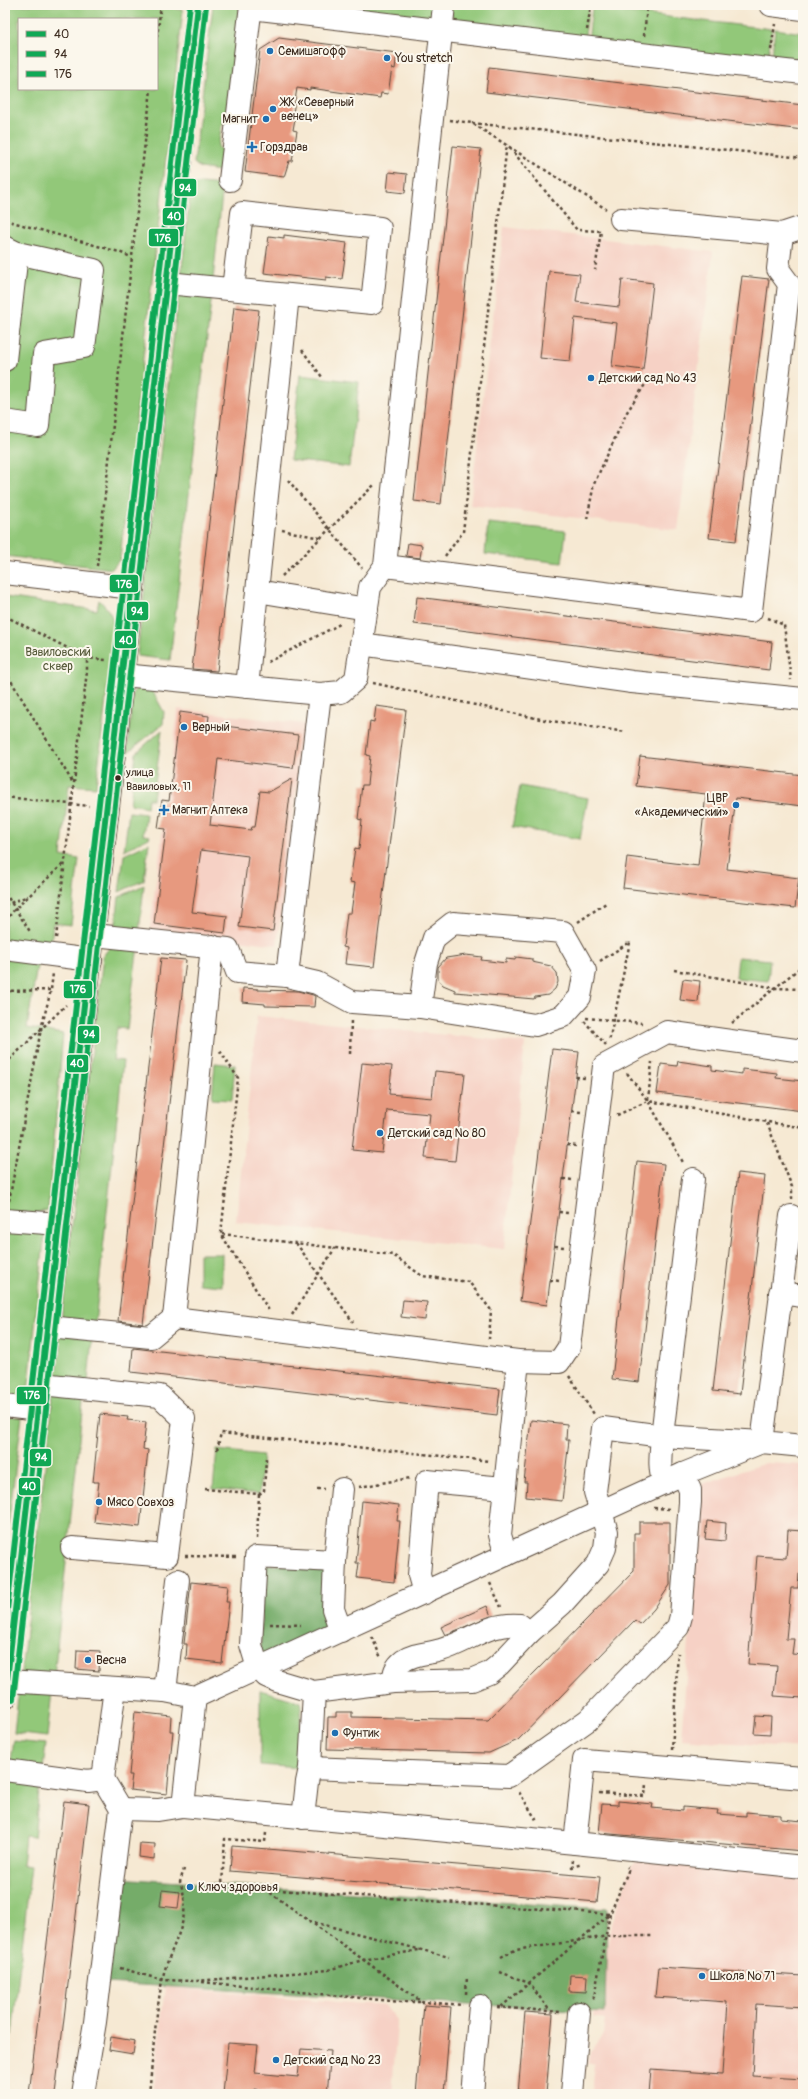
<svg xmlns="http://www.w3.org/2000/svg" width="808" height="2099" font-family="Pangolin,sans-serif">
  <style>
    .built { fill: #f6d1c5 }
    .green { fill: #92c879; stroke: #66794c; fill-rule: evenodd }
    .forest { fill: #75ac69; stroke: #586b44 }
    .building { fill: #e7997f }
    .lines { fill: none; stroke-linecap: round; stroke-linejoin: round }
    .minor-casing { stroke: #574739; stroke-width: 24 }
    .path { stroke: #574739; stroke-width: 2.5; stroke-dasharray: 3 3; stroke-linecap: butt }
    .minor { stroke: #fff; stroke-width: 22 }
    .bus-1-casing { stroke: #fbf7ec; stroke-width: 9 }
    .bus-2-casing { stroke: #fbf7ec; stroke-width: 9 }
    .bus-3-casing { stroke: #fbf7ec; stroke-width: 9 }
    .bus-1 { stroke: #10a855; stroke-width: 6 }
    .bus-2 { stroke: #10a855; stroke-width: 6 }
    .bus-3 { stroke: #10a855; stroke-width: 6 }
    .poi-dot { fill: #1f6fb2; stroke: #fbf7ec; stroke-width: 1.5 }
    .bus-dot { fill: #3b2a1e; stroke: #fbf7ec; stroke-width: 1.5 }
    .labels { text-anchor: middle; stroke-width: 4; stroke-linejoin: round; paint-order: stroke }
    .bus-label { font-size: 11px; fill: #3b2a1e; stroke: #fbf7ec; text-anchor: start }
    .poi-label { font-size: 12px; fill: #3b2a1e; stroke: #fbf7ec; text-anchor: start }
    .park-label { font-size: 12px; fill: #555939; stroke: #fbf7ec }
    .line-badge { stroke: #fbf7ec; stroke-width: 1.5 }
    .badge-label { font-size: 11px; text-anchor: middle; font-weight: bold; fill: #fff }
  </style>
  <rect width="100%" height="100%" fill="#fbf7ec"/>
  <filter id="ink" filterUnits="userSpaceOnUse"><feTurbulence type="fractalNoise" baseFrequency=".025" numOctaves="2"/><feDisplacementMap in="SourceGraphic" scale="8" xChannelSelector="R" yChannelSelector="G"/><feConvolveMatrix kernelMatrix="1 2 1 2 8 2 1 2 1" color-interpolation-filters="sRGB"/></filter>
  <filter id="wash" filterUnits="userSpaceOnUse"><feTurbulence type="fractalNoise" baseFrequency=".012" numOctaves="4" result="noise"/><feDisplacementMap in="SourceGraphic" scale="16" xChannelSelector="R" yChannelSelector="G"/><feGaussianBlur stdDeviation="0.9" result="paint"/><feColorMatrix in="noise" values="0 0 0 0 0 0 0 0 0 0 0 0 0 0 0 0 0 1.4 0 .05"/><feComposite in="paint" operator="in"/></filter>
  <g filter="url(#wash)">
    <rect width="100%" height="100%" fill="#f6e9d3"/>
    <g class="built">
      <polygon points="504,227 713,252 678,530 470,505"/>
      <polygon points="178,709 305,724 277,945 150,929"/>
      <polygon points="257,1016 525,1043 504,1249 236,1222"/>
      <polygon points="766,1463 803,1465 803,1748 681,1739 702,1484"/>
      <polygon points="638,1861 803,1872 803,2094 592,2094 595,2065 588,2063 590,2052 603,2036 605,2019 593,2017 614,1914 633,1864"/>
      <polygon points="165,1987 385,2006 397,2021 392,2094 153,2094"/>
    </g>
    <g class="green">
      <path d="M 5,5 L 176,5 L 176,9 L 183,10 L 120,559 L 112,569 L 5,556 ZM 19,19 L 157,19 L 157,89 L 19,89 Z"/>
      <polygon points="213,5 240,5 226,123 222,123 218,148 223,149 220,171 200,168 194,163"/>
      <polygon points="334,5 436,5 434,23 333,11"/>
      <polygon points="450,5 569,5 589,7 584,42 456,22 452,16"/>
      <polygon points="592,8 772,29 767,64 588,42"/>
      <polygon points="775,29 803,33 803,68 771,64"/>
      <polygon points="200,183 223,185 213,280 181,277 191,186"/>
      <polygon points="179,289 212,293 170,660 137,656"/>
      <polygon points="300,375 359,382 349,467 290,460"/>
      <polygon points="488,523 566,531 562,563 485,554"/>
      <path d="M 5,597 L 97,610 L 99,600 C 109,609 113,616 114,629 L 96,787 L 69,785 L 61,856 L 79,859 L 71,925 L 53,923 L 51,945 L 5,940 Z"/>
      <polygon points="140,685 149,685 164,712 163,724 127,753 133,692"/>
      <polygon points="162,730 153,799 148,799 147,807 130,804 136,753"/>
      <polygon points="520,786 588,798 580,839 512,827"/>
      <polygon points="129,812 146,814 143,835 150,836 149,838 124,850"/>
      <polygon points="149,843 144,880 119,892 124,855"/>
      <polygon points="144,885 139,933 115,931 119,897"/>
      <polygon points="138,946 127,1029 117,1028 113,1060 123,1061 95,1324 61,1321 103,956 110,947"/>
      <polygon points="5,957 38,960 27,1028 63,1034 48,1210 35,1213 5,1211"/>
      <polygon points="738,957 770,960 768,981 736,978"/>
      <polygon points="215,1063 235,1065 232,1100 212,1099"/>
      <polygon points="5,1226 45,1231 27,1402 5,1400"/>
      <polygon points="199,1254 222,1254 222,1286 199,1284"/>
      <polygon points="60,1334 92,1338 88,1381 55,1378"/>
      <polygon points="54,1389 84,1393 54,1676 21,1674"/>
      <polygon points="5,1416 22,1417 6,1542 5,1542"/>
      <polygon points="217,1450 263,1455 259,1494 213,1489"/>
      <polygon points="19,1688 52,1691 47,1737 14,1733"/>
      <polygon points="260,1690 301,1702 299,1768 260,1765"/>
      <polygon points="14,1741 46,1744 43,1769 10,1766"/>
      <polygon points="9,1777 40,1782 34,1837 25,1836 22,1865 31,1866 12,2035 5,2034 5,1812"/>
    </g>
    <g class="forest">
      <polygon points="261,1564 328,1567 328,1632 269,1656 261,1654"/>
      <polygon points="117,1878 607,1909 605,2012 105,1983"/>
    </g>
    <g id="blocks">
      <g class="building">
        <polygon points="279,38 397,53 395,69 392,68 388,94 381,93 380,98 310,88 310,90 297,88 293,113 296,113 293,130 297,131 292,161 289,161 284,177 245,172 260,50"/>
        <polygon points="489,67 803,105 803,130 486,92"/>
        <polygon points="453,146 481,149 441,504 414,501"/>
        <polygon points="389,172 407,174 405,193 387,191"/>
        <polygon points="284,235 347,243 342,279 326,277 326,280 264,273 269,236 284,238"/>
        <polygon points="549,271 580,274 576,302 619,307 622,279 653,283 643,370 612,366 617,323 575,318 570,361 540,358"/>
        <polygon points="742,276 769,279 736,541 709,538"/>
        <polygon points="234,307 259,310 217,671 192,669"/>
        <polygon points="408,543 422,545 420,558 406,556"/>
        <polygon points="417,597 772,642 769,670 414,624"/>
        <polygon points="376,706 406,710 374,967 345,964 347,948 343,947 347,913 351,913 355,883 350,882 355,848 359,849 362,820 358,819 362,785 367,785 370,756 366,755 370,721 374,722"/>
        <polygon points="180,712 209,716 208,724 298,735 293,768 218,759 210,825 251,830 252,827 255,827 260,791 269,792 292,779 273,931 239,927 248,856 201,850 192,912 227,916 225,933 154,924 166,829 158,828 162,800 169,801"/>
        <polygon points="640,756 803,775 803,806 736,798 727,869 799,878 795,908 623,888 627,857 698,866 706,794 636,786"/>
        <polygon points="466,955 482,957 481,960 506,963 506,959 515,960 516,957 532,959 532,962 551,966 557,973 558,982 555,989 548,995 535,997 534,999 455,992 455,990 443,985 438,979 438,967 446,958"/>
        <polygon points="161,958 186,960 143,1324 118,1321"/>
        <polygon points="683,979 700,981 698,1002 680,1000"/>
        <polygon points="243,988 258,989 258,990 298,991 313,995 315,996 314,1007 265,1006 265,1004 242,1002"/>
        <polygon points="552,1049 579,1052 547,1305 520,1301"/>
        <polygon points="678,1061 712,1066 712,1070 742,1074 742,1069 777,1073 776,1078 803,1081 803,1111 657,1093 661,1064 677,1066"/>
        <polygon points="362,1063 392,1066 389,1094 432,1098 435,1071 465,1074 455,1161 425,1158 430,1114 387,1110 382,1153 352,1150"/>
        <polygon points="637,1161 664,1164 639,1382 612,1379"/>
        <polygon points="738,1173 765,1176 740,1394 713,1391"/>
        <polygon points="403,1300 427,1302 425,1320 401,1317"/>
        <polygon points="133,1348 500,1389 497,1415 131,1372"/>
        <polygon points="100,1414 128,1417 127,1420 146,1422 143,1449 148,1450 140,1527 94,1522 99,1482 93,1482"/>
        <polygon points="531,1420 567,1424 566,1440 569,1440 562,1501 526,1497 527,1482 524,1482"/>
        <polygon points="362,1501 399,1505 397,1521 400,1521 394,1582 357,1578 359,1563 356,1563"/>
        <polygon points="707,1521 726,1523 725,1541 705,1539"/>
        <polygon points="639,1522 670,1522 670,1585 654,1609 640,1624 635,1620 518,1740 489,1753 327,1749 328,1717 336,1717 336,1712 352,1712 352,1717 488,1720 634,1571 634,1533 639,1533"/>
        <polygon points="788,1530 803,1531 803,1574 799,1574 798,1588 791,1588 786,1639 794,1639 792,1654 803,1655 803,1698 774,1696 777,1666 748,1664 757,1556 786,1558"/>
        <polygon points="191,1582 228,1586 226,1602 229,1602 222,1663 186,1659 187,1644 184,1644"/>
        <polygon points="487,1606 491,1616 445,1635 441,1627"/>
        <polygon points="77,1650 100,1651 99,1671 76,1669"/>
        <polygon points="135,1712 171,1716 170,1731 173,1731 167,1794 130,1790 132,1775 129,1775"/>
        <polygon points="756,1716 771,1717 770,1734 754,1733"/>
        <polygon points="64,1801 89,1804 64,2018 55,2094 29,2094"/>
        <polygon points="618,1801 653,1804 652,1808 683,1811 683,1807 718,1810 717,1814 746,1816 746,1812 781,1815 781,1819 803,1821 803,1851 599,1833 602,1804 618,1805"/>
        <polygon points="140,1843 155,1844 154,1859 139,1857"/>
        <polygon points="232,1846 600,1877 597,1902 230,1871"/>
        <polygon points="162,1890 180,1892 178,1908 160,1906"/>
        <polygon points="658,1967 803,1976 803,2007 756,2004 752,2076 803,2079 803,2094 649,2094 651,2069 722,2074 727,2002 655,1997"/>
        <polygon points="570,1975 587,1976 586,1992 569,1991"/>
        <polygon points="424,2005 451,2007 444,2094 416,2094"/>
        <polygon points="525,2012 553,2014 546,2094 518,2094"/>
        <polygon points="111,2037 135,2041 133,2054 109,2050"/>
        <polygon points="228,2043 258,2045 255,2073 298,2077 301,2049 331,2051 327,2094 297,2094 254,2089 254,2094 223,2094"/>
      </g>
    </g>
  </g>
  <g filter="url(#ink)">
    <use href="#blocks" fill-opacity="0" stroke="#574739" stroke-width="1"/>
    <g class="lines">
      <defs>
        <g id="minor">
          <polyline points="771,5 803,9"/>
          <polyline points="251,8 803,73"/>
          <polyline points="230,180 251,5"/>
          <polyline points="621,219 782,234 803,227"/>
          <polyline points="5,247 17,253 94,270 84,347 44,354 38,426 5,421"/>
          <polyline points="167,283 372,303 380,228 242,213 233,289"/>
          <polyline points="5,360 17,253"/>
          <polyline points="385,566 751,611 789,284 778,269 782,234"/>
          <polyline points="5,573 133,588"/>
          <polyline points="257,591 367,609"/>
          <polyline points="361,644 632,682 803,699"/>
          <polyline points="123,675 320,694 341,692 356,679 370,587 385,566 444,5"/>
          <polyline points="247,687 288,295"/>
          <polyline points="94,935 228,949 237,972 287,976 320,694"/>
          <polyline points="212,946 174,1318 518,1361 559,1362 569,1347 604,1066 667,1032 803,1051"/>
          <polyline points="5,949 91,960"/>
          <polyline points="287,976 317,983 352,1002 420,1007 535,1025 563,1016 580,997 585,971 563,932 453,923 434,938 426,963 420,1007"/>
          <polyline points="5,1220 60,1224"/>
          <polyline points="780,1293 803,1296"/>
          <polyline points="48,1327 151,1337 174,1318"/>
          <polyline points="41,1384 160,1396 184,1419 167,1556 72,1548"/>
          <polyline points="5,1406 38,1410"/>
          <path d="M 664,1483 C 658,1468 661,1452 662,1436 L 693,1179"/>
          <polyline points="506,1555 500,1535 518,1361"/>
          <polyline points="335,1561 342,1489"/>
          <polyline points="424,1593 419,1575 427,1481 504,1488"/>
          <polyline points="341,1631 333,1609 335,1561 256,1557 251,1645 258,1668 266,1676 277,1681 314,1692 393,1682 472,1680 489,1673 499,1665 529,1633 562,1604 598,1564 605,1548 607,1532 595,1492 603,1428 662,1436 762,1442 791,1216"/>
          <polyline points="7,1681 165,1691 195,1697 683,1474 762,1442 803,1446"/>
          <path d="M 393,1682 C 394,1673 395,1667 403,1661 C 415,1653 428,1654 441,1650 C 470,1641 488,1622 520,1625 L 529,1633"/>
          <polyline points="165,1691 178,1580"/>
          <polyline points="314,1692 310,1768 509,1776 588,1720 678,1627 681,1616 690,1502 690,1490 683,1474"/>
          <polyline points="195,1697 183,1806 575,1843 584,1760 803,1778"/>
          <polyline points="5,1698 108,807 198,5"/>
          <polyline points="5,1770 88,1781 103,1779 121,1809 95,2022 83,2094"/>
          <polyline points="103,1779 115,1688"/>
          <polyline points="121,1809 158,1810 183,1806"/>
          <polyline points="303,1818 307,1782 310,1768"/>
          <polyline points="575,1843 803,1867"/>
          <polyline points="472,2094 480,2006"/>
          <polyline points="572,2094 579,2013"/>
        </g>
      </defs>
      <use href="#minor" class="minor-casing"/>
      <g class="path">
        <polyline points="587,30 591,5"/>
        <polyline points="644,36 647,7"/>
        <polyline points="157,37 161,5"/>
        <polyline points="771,50 775,24"/>
        <polyline points="450,120 472,123 606,209"/>
        <polyline points="472,123 803,158"/>
        <polyline points="510,148 577,230 601,231 595,270"/>
        <polyline points="5,220 119,252 131,257"/>
        <polyline points="302,350 322,377"/>
        <polyline points="288,480 362,568"/>
        <polyline points="587,519 594,484 627,412 650,377"/>
        <polyline points="282,530 320,538"/>
        <polyline points="445,556 463,532 507,144"/>
        <polyline points="97,566 151,89"/>
        <polyline points="282,576 374,485"/>
        <polyline points="5,616 87,658 106,660"/>
        <polyline points="768,618 784,625 791,680"/>
        <polyline points="268,662 340,624"/>
        <polyline points="5,671 73,783"/>
        <polyline points="373,683 545,720 626,732"/>
        <polyline points="801,718 803,724"/>
        <polyline points="5,797 89,806"/>
        <polyline points="5,893 31,933"/>
        <polyline points="5,905 28,896"/>
        <polyline points="5,921 15,909 64,863"/>
        <polyline points="578,922 606,903"/>
        <polyline points="56,938 87,671 87,658"/>
        <polyline points="600,961 630,942 609,1042"/>
        <polyline points="674,970 776,988 801,989"/>
        <polyline points="5,991 51,990"/>
        <polyline points="5,995 11,991"/>
        <polyline points="586,1018 642,1023"/>
        <polyline points="584,1021 606,1045"/>
        <polyline points="732,1023 802,966 803,955"/>
        <polyline points="220,1051 238,1078 221,1234 270,1312"/>
        <polyline points="350,1054 351,1020"/>
        <polyline points="5,1064 66,1005"/>
        <polyline points="627,1073 648,1101 684,1164"/>
        <polyline points="576,1077 585,1078"/>
        <polyline points="648,1100 652,1062"/>
        <polyline points="572,1111 581,1112"/>
        <polyline points="617,1115 648,1101 803,1128"/>
        <polyline points="767,1123 792,1187 792,1199"/>
        <polyline points="567,1145 577,1146"/>
        <polyline points="563,1179 573,1180"/>
        <polyline points="9,1201 41,1029 51,990 53,973"/>
        <polyline points="559,1212 568,1213"/>
        <polyline points="222,1234 393,1255 422,1276 469,1282 491,1310 489,1339"/>
        <polyline points="296,1243 353,1322"/>
        <polyline points="555,1246 564,1247"/>
        <polyline points="550,1280 560,1281"/>
        <polyline points="292,1315 335,1248"/>
        <polyline points="569,1376 594,1414"/>
        <polyline points="217,1450 221,1433 490,1461"/>
        <polyline points="359,1487 410,1478"/>
        <polyline points="205,1489 259,1494 264,1491 266,1458"/>
        <polyline points="317,1489 324,1489"/>
        <polyline points="654,1508 671,1509"/>
        <polyline points="257,1539 259,1494"/>
        <polyline points="185,1556 238,1557"/>
        <polyline points="490,1583 501,1607"/>
        <polyline points="270,1624 301,1625"/>
        <polyline points="372,1637 381,1658"/>
        <polyline points="672,1750 678,1653"/>
        <polyline points="519,1792 537,1821"/>
        <polyline points="599,1793 645,1796 646,1783"/>
        <polyline points="266,1833 265,1842 225,1839 222,1884 265,1889 422,2002 463,2005"/>
        <polyline points="573,1860 572,1867 582,1864"/>
        <polyline points="265,1889 610,1914"/>
        <polyline points="309,1921 449,1957"/>
        <polyline points="501,1957 515,1950 609,1936 653,1936"/>
        <polyline points="120,1968 162,1980 195,1981 328,1970 363,1960 419,1950"/>
        <polyline points="500,1972 529,1983 550,2011"/>
        <polyline points="202,1982 401,2002 422,2002"/>
        <polyline points="466,1994 467,1976"/>
        <polyline points="592,1999 594,1997 610,1914 629,1869 627,1867"/>
        <polyline points="497,2007 560,2012"/>
        <polyline points="501,2007 610,1914"/>
        <path d="M 149,2094 C 153,2056 155,2018 162,1981 C 169,1945 195,1920 180,1882 L 184,1869"/>
      </g>
      <use href="#minor" class="minor"/>
      <defs>
        <polyline id="bus-1" points="5,1698 198,5"/>
        <polyline id="bus-2" points="13,1699 206,6"/>
        <polyline id="bus-3" points="5,1628 190,5"/>
      </defs>
      <use href="#bus-1" class="bus-1-casing"/>
      <use href="#bus-2" class="bus-2-casing"/>
      <use href="#bus-3" class="bus-3-casing"/>
      <use href="#bus-1" class="bus-1"/>
      <use href="#bus-2" class="bus-2"/>
      <use href="#bus-3" class="bus-3"/>
    </g>
  </g>
  <g class="poi-dot">
    <circle cx="270" cy="51" r="4"/>
    <circle cx="387" cy="58" r="4"/>
    <circle cx="273" cy="109" r="4"/>
    <circle cx="266" cy="119" r="4"/>
    <path d="M250 141h4v4h4v4h-4v4h-4v-4h-4v-4h4z"/>
    <circle cx="591" cy="378" r="4"/>
    <circle cx="184" cy="727" r="4"/>
    <circle cx="736" cy="805" r="4"/>
    <path d="M162 804h4v4h4v4h-4v4h-4v-4h-4v-4h4z"/>
    <circle cx="380" cy="1133" r="4"/>
    <circle cx="99" cy="1502" r="4"/>
    <circle cx="88" cy="1660" r="4"/>
    <circle cx="335" cy="1733" r="4"/>
    <circle cx="190" cy="1887" r="4"/>
    <circle cx="702" cy="1976" r="4"/>
    <circle cx="276" cy="2060" r="4"/>
  </g>
  <circle class="bus-dot" cx="118" cy="778" r="3.5"/>
  <g class="labels">
    <g class="bus-label">
      <text x="126" y="776">улица<tspan x="126" dy="14">Вавиловых, 11</tspan></text>
    </g>
    <g class="poi-label">
      <text x="278" y="55">Семишагофф</text>
      <text x="395" y="62">You stretch</text>
      <text x="281" y="106">ЖК «Северный<tspan x="281" dy="14">венец»</tspan></text>
      <text x="258" y="123" text-anchor="end">Магнит</text>
      <text x="260" y="151">Горздрав</text>
      <text x="599" y="382">Детский сад № 43</text>
      <text x="192" y="731">Верный</text>
      <text x="728" y="802" text-anchor="end">ЦВР<tspan x="728" dy="14">«Академический»</tspan></text>
      <text x="172" y="814">Магнит Аптека</text>
      <text x="388" y="1137">Детский сад № 80</text>
      <text x="107" y="1506">Мясо Совхоз</text>
      <text x="96" y="1664">Весна</text>
      <text x="343" y="1737">Фунтик</text>
      <text x="198" y="1891">Ключ здоровья</text>
      <text x="710" y="1980">Школа № 71</text>
      <text x="284" y="2064">Детский сад № 23</text>
    </g>
    <g class="park-label">
      <text x="58" y="656">Вавиловский<tspan x="58" dy="14">сквер</tspan></text>
    </g>
  </g>
  <g class="line-badge">
    <rect x="174" y="178" width="23" height="19" rx="4" fill="#10a855"/>
    <rect x="162" y="207" width="23" height="19" rx="4" fill="#10a855"/>
    <rect x="148" y="228" width="31" height="19" rx="4" fill="#10a855"/>
    <rect x="109" y="574" width="30" height="19" rx="4" fill="#10a855"/>
    <rect x="126" y="601" width="23" height="20" rx="4" fill="#10a855"/>
    <rect x="114" y="630" width="23" height="19" rx="4" fill="#10a855"/>
    <rect x="63" y="980" width="30" height="19" rx="4" fill="#10a855"/>
    <rect x="77" y="1025" width="23" height="19" rx="4" fill="#10a855"/>
    <rect x="66" y="1054" width="23" height="19" rx="4" fill="#10a855"/>
    <rect x="16" y="1386" width="31" height="19" rx="4" fill="#10a855"/>
    <rect x="29" y="1448" width="23" height="19" rx="4" fill="#10a855"/>
    <rect x="18" y="1477" width="23" height="19" rx="4" fill="#10a855"/>
  </g>
  <g class="badge-label">
    <text x="185" y="192">94</text>
    <text x="174" y="220">40</text>
    <text x="163" y="242">176</text>
    <text x="124" y="588">176</text>
    <text x="137" y="615">94</text>
    <text x="126" y="644">40</text>
    <text x="78" y="993">176</text>
    <text x="89" y="1038">94</text>
    <text x="77" y="1067">40</text>
    <text x="32" y="1399">176</text>
    <text x="41" y="1461">94</text>
    <text x="29" y="1490">40</text>
  </g>
  <rect width="808" height="2099" fill="none" stroke="#fbf7ec" stroke-width="20"/>
  <rect x="18" y="18" width="140" height="72" fill="#fbf7ec" stroke="#aea59a"/>
  <rect x="26" y="31" width="20" height="6" fill="#10a855" stroke="#aea59a"/>
  <text x="54" y="38" font-size="12" fill="#3b2a1e">40</text>
  <rect x="26" y="51" width="20" height="6" fill="#10a855" stroke="#aea59a"/>
  <text x="54" y="58" font-size="12" fill="#3b2a1e">94</text>
  <rect x="26" y="71" width="20" height="6" fill="#10a855" stroke="#aea59a"/>
  <text x="54" y="78" font-size="12" fill="#3b2a1e">176</text>
</svg>
